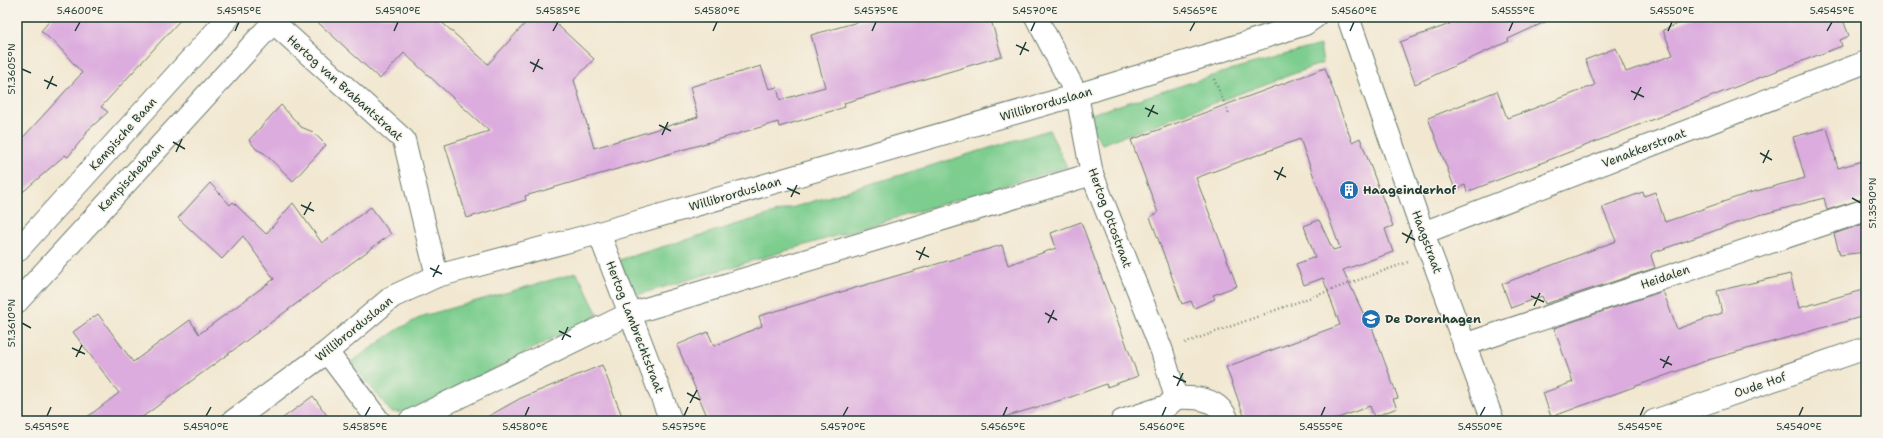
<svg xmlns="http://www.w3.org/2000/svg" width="1883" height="438" font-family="'Shantell Sans',sans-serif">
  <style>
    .green { fill: #7bcd8e; stroke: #4d8561 }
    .building { fill: #dcacde }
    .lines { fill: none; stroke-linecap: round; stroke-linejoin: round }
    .street-casing { stroke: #69796b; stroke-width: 24 }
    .path { stroke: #69796b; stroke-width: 2.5; stroke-dasharray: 1 3; stroke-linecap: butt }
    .street { stroke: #fff; stroke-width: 22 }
    .ticks { fill: none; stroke: #1f3d34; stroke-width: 1.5 }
    .labels { text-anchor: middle; stroke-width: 3; stroke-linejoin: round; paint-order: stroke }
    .street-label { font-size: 12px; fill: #1f3d34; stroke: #f7f3e8 }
    .poi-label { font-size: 12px; font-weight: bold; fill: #1f3d34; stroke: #f7f3e8; text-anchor: start }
    .neatline { fill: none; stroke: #1f3d34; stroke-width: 1.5 }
    .ticks-label { font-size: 10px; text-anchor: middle; fill: #1f3d34 }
  </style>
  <rect width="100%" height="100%" fill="#f7f3e8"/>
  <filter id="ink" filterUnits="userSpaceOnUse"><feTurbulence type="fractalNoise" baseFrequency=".025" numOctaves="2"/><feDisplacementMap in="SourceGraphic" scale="8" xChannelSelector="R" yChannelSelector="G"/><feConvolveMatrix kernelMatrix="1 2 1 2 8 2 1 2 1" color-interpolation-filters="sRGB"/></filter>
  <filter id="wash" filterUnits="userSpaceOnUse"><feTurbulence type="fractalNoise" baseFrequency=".012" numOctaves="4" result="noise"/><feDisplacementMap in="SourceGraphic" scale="16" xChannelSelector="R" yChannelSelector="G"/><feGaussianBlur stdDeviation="0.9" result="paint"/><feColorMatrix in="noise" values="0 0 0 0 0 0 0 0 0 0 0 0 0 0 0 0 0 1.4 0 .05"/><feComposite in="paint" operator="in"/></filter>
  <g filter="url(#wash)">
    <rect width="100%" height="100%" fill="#f2e8d2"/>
    <g class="green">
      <polygon points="1320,45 1323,63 1102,144 1085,116 1240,67"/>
      <polygon points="1049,130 1067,167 634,296 619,260"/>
      <polygon points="576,273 582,282 598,315 409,413 391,412 351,362 397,330 423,316"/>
    </g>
    <g id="blocks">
      <g class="building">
        <polygon points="53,17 183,17 101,107 108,112 86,132 87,133 68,157 65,155 17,197 17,144 82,73 58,46 41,31"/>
        <polygon points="312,17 436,17 488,64 531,17 549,17 594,59 574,80 594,148 698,117 690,87 761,66 769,89 777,87 780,100 825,87 811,35 876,17 990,17 1002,56 844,103 845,107 779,127 778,122 525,196 526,200 467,218 445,145 489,131 404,53 380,79"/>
        <polygon points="1447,17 1556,17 1508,39 1509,41 1415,84 1400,42 1450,24"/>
        <polygon points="1695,17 1842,17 1849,36 1840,40 1842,46 1797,63 1467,192 1465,185 1455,189 1428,118 1497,91 1507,118 1527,111 1595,85 1585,60 1616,48 1626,72 1673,55 1663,30"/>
        <polygon points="1325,68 1352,142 1360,138 1393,226 1385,229 1393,252 1343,270 1364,315 1367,314 1398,398 1393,399 1397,408 1374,417 1370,406 1330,421 1246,421 1226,367 1340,325 1323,278 1304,285 1296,264 1315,257 1304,226 1319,220 1333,250 1340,248 1300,139 1196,178 1237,286 1213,295 1215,299 1194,308 1191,301 1182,304 1150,217 1158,213 1131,140"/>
        <polygon points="281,105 301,127 313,132 326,145 293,181 264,153 256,149 249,140"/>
        <polygon points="1827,128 1838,168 1866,160 1866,198 1827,210 1824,198 1756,216 1652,253 1651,256 1655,268 1545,304 1542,296 1511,308 1502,284 1616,241 1602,207 1643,192 1644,196 1655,192 1665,222 1749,193 1805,178 1793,137"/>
        <polygon points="210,183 230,205 233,202 266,234 293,203 322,243 371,207 391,234 137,421 82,421 119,393 73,332 98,314 133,362 190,320 199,334 274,279 243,236 222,259 178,218"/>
        <polygon points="1081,222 1138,376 1107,387 1106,384 1071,397 991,421 709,421 677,345 708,332 714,346 762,326 759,316 1002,245 1008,265 1056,248 1051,233"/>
        <polygon points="1866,223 1866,252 1840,255 1834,234"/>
        <polygon points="1790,274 1799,308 1866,289 1866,314 1861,316 1861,317 1708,360 1551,417 1543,393 1573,382 1554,328 1663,291 1677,329 1722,313 1717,291"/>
        <polygon points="602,365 624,421 480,421 521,398"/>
        <polygon points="313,396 331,421 279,421"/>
      </g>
    </g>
  </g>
  <g filter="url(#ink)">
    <use href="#blocks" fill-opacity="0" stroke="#69796b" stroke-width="1"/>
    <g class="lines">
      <defs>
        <g id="street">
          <polyline points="1036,17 1077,95 1092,174 1162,351 1176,398"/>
          <polyline points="1348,17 1423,233 1493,421"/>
          <polyline points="273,22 404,140 437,276"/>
          <polyline points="599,233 671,421"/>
          <polyline points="1423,233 1866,62"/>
          <polyline points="17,251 229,17"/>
          <polyline points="17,302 278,17"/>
          <polyline points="1464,345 1866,210"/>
          <polyline points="327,352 379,421"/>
          <path d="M 1176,398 C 1197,397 1219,398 1228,421"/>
          <polyline points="233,421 327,352 392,297 437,276 599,233 1077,95 1205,56 1305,24 1315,17"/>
          <polyline points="410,421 629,314 1092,174"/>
          <polyline points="1122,421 1167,406 1176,398"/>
          <polyline points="1654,421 1866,348"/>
        </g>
      </defs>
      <use href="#street" class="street-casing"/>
      <g class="path">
        <polyline points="1214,79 1229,114"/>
        <polyline points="1185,343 1408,262"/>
      </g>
      <use href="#street" class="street"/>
    </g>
  </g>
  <path class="ticks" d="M 75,31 L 80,22M 235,31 L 239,22M 394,31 L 398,22M 553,31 L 558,22M 713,31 L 717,22M 872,31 L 876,22M 1031,31 L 1035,22M 1190,31 L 1195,22M 1350,31 L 1354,22M 1509,31 L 1513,22M 1668,31 L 1672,22M 1827,31 L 1832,22M 1016,45 L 1029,51M 1020,55 L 1026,42M 530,62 L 543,69M 22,69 L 31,73M 533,72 L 539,59M 44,80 L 57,86M 47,89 L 53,76M 1631,91 L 1644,97M 1634,100 L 1641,87M 1145,108 L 1158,114M 1148,117 L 1154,105M 659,125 L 671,131M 662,135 L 668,122M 173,142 L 185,149M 176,152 L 182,139M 1760,153 L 1772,160M 1763,163 L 1769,150M 1274,171 L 1286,177M 1277,180 L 1283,167M 787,188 L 800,194M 791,197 L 797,185M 1852,198 L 1861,203M 301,205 L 314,211M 304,215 L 311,202M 1402,233 L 1415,240M 1406,243 L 1412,230M 916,251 L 929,257M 919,260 L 925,247M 430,268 L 442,274M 433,277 L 439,265M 1531,296 L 1544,302M 1534,306 L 1540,293M 1045,313 L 1057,320M 22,323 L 31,328M 1048,323 L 1054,310M 559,331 L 571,337M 562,340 L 568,327M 72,348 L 85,354M 76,357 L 82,345M 1660,359 L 1672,365M 1663,368 L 1669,356M 1173,376 L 1186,382M 1177,386 L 1183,373M 687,393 L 700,400M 690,403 L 697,390M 47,416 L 51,407M 206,416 L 211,407M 365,416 L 370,407M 525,416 L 529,407M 684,416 L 688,407M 843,416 L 848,407M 1003,416 L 1007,407M 1162,416 L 1166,407M 1321,416 L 1325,407M 1480,416 L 1485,407M 1640,416 L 1644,407M 1799,416 L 1803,407"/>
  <defs>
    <symbol id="building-disc" viewBox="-11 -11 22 22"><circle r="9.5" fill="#1f6fb2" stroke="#f7f3e8"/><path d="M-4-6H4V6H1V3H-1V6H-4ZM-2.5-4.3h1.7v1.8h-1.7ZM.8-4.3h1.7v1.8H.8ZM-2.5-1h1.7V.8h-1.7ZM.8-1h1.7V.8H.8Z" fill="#fff"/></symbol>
    <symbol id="school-disc" viewBox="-11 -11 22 22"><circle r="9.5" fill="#1f6fb2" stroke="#f7f3e8"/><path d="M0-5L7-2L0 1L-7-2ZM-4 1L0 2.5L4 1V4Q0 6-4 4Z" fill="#fff"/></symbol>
  </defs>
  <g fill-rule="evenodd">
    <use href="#building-disc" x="1338" y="179" width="22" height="22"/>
    <use href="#school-disc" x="1360" y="308" width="22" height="22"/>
  </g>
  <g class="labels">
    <g class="street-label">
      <text transform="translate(345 88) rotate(42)" y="4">Hertog van Brabantstraat</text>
      <text transform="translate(1046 104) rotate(-16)" y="4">Willibrorduslaan</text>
      <text transform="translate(123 134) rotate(-48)" y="4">Kempische Baan</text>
      <text transform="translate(1644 148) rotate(-21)" y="4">Venakkerstraat</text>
      <text transform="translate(131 177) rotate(-47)" y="4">Kempischebaan</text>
      <text transform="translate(735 194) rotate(-16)" y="4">Willibrorduslaan</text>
      <text transform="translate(1110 218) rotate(70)" y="4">Hertog Ottostraat</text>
      <text transform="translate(1427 242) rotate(70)" y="4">Haagstraat</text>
      <text transform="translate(1665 277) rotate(-19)" y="4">Heidalen</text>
      <text transform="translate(635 327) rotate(69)" y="4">Hertog Lambrechtstraat</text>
      <text transform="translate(354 329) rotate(-39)" y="4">Willibrorduslaan</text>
      <text transform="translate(1760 385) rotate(-19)" y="4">Oude Hof</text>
    </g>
    <g class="poi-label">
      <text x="1363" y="194">Haageinderhof</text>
      <text x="1385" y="323">De Dorenhagen</text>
    </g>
  </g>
  <rect width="1883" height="438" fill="none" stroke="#f7f3e8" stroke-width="44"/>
  <rect x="22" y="22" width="1839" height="394" class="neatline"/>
  <g class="ticks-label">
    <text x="80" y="14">5.4600°E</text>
    <text x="239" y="14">5.4595°E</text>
    <text x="398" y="14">5.4590°E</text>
    <text x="558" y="14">5.4585°E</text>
    <text x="717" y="14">5.4580°E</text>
    <text x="876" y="14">5.4575°E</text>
    <text x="1035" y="14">5.4570°E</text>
    <text x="1195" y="14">5.4565°E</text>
    <text x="1354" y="14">5.4560°E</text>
    <text x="1513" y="14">5.4555°E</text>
    <text x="1672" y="14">5.4550°E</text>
    <text x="1832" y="14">5.4545°E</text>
    <text transform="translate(11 69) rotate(-90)" y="4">51.3605°N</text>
    <text transform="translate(1872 203) rotate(-90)" y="4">51.3590°N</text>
    <text transform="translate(11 323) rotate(-90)" y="4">51.3610°N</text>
    <text x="47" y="430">5.4595°E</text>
    <text x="206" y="430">5.4590°E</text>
    <text x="365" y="430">5.4585°E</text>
    <text x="525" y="430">5.4580°E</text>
    <text x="684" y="430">5.4575°E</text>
    <text x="843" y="430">5.4570°E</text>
    <text x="1003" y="430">5.4565°E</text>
    <text x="1162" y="430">5.4560°E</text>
    <text x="1321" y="430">5.4555°E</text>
    <text x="1480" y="430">5.4550°E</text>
    <text x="1640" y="430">5.4545°E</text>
    <text x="1799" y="430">5.4540°E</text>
  </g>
</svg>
